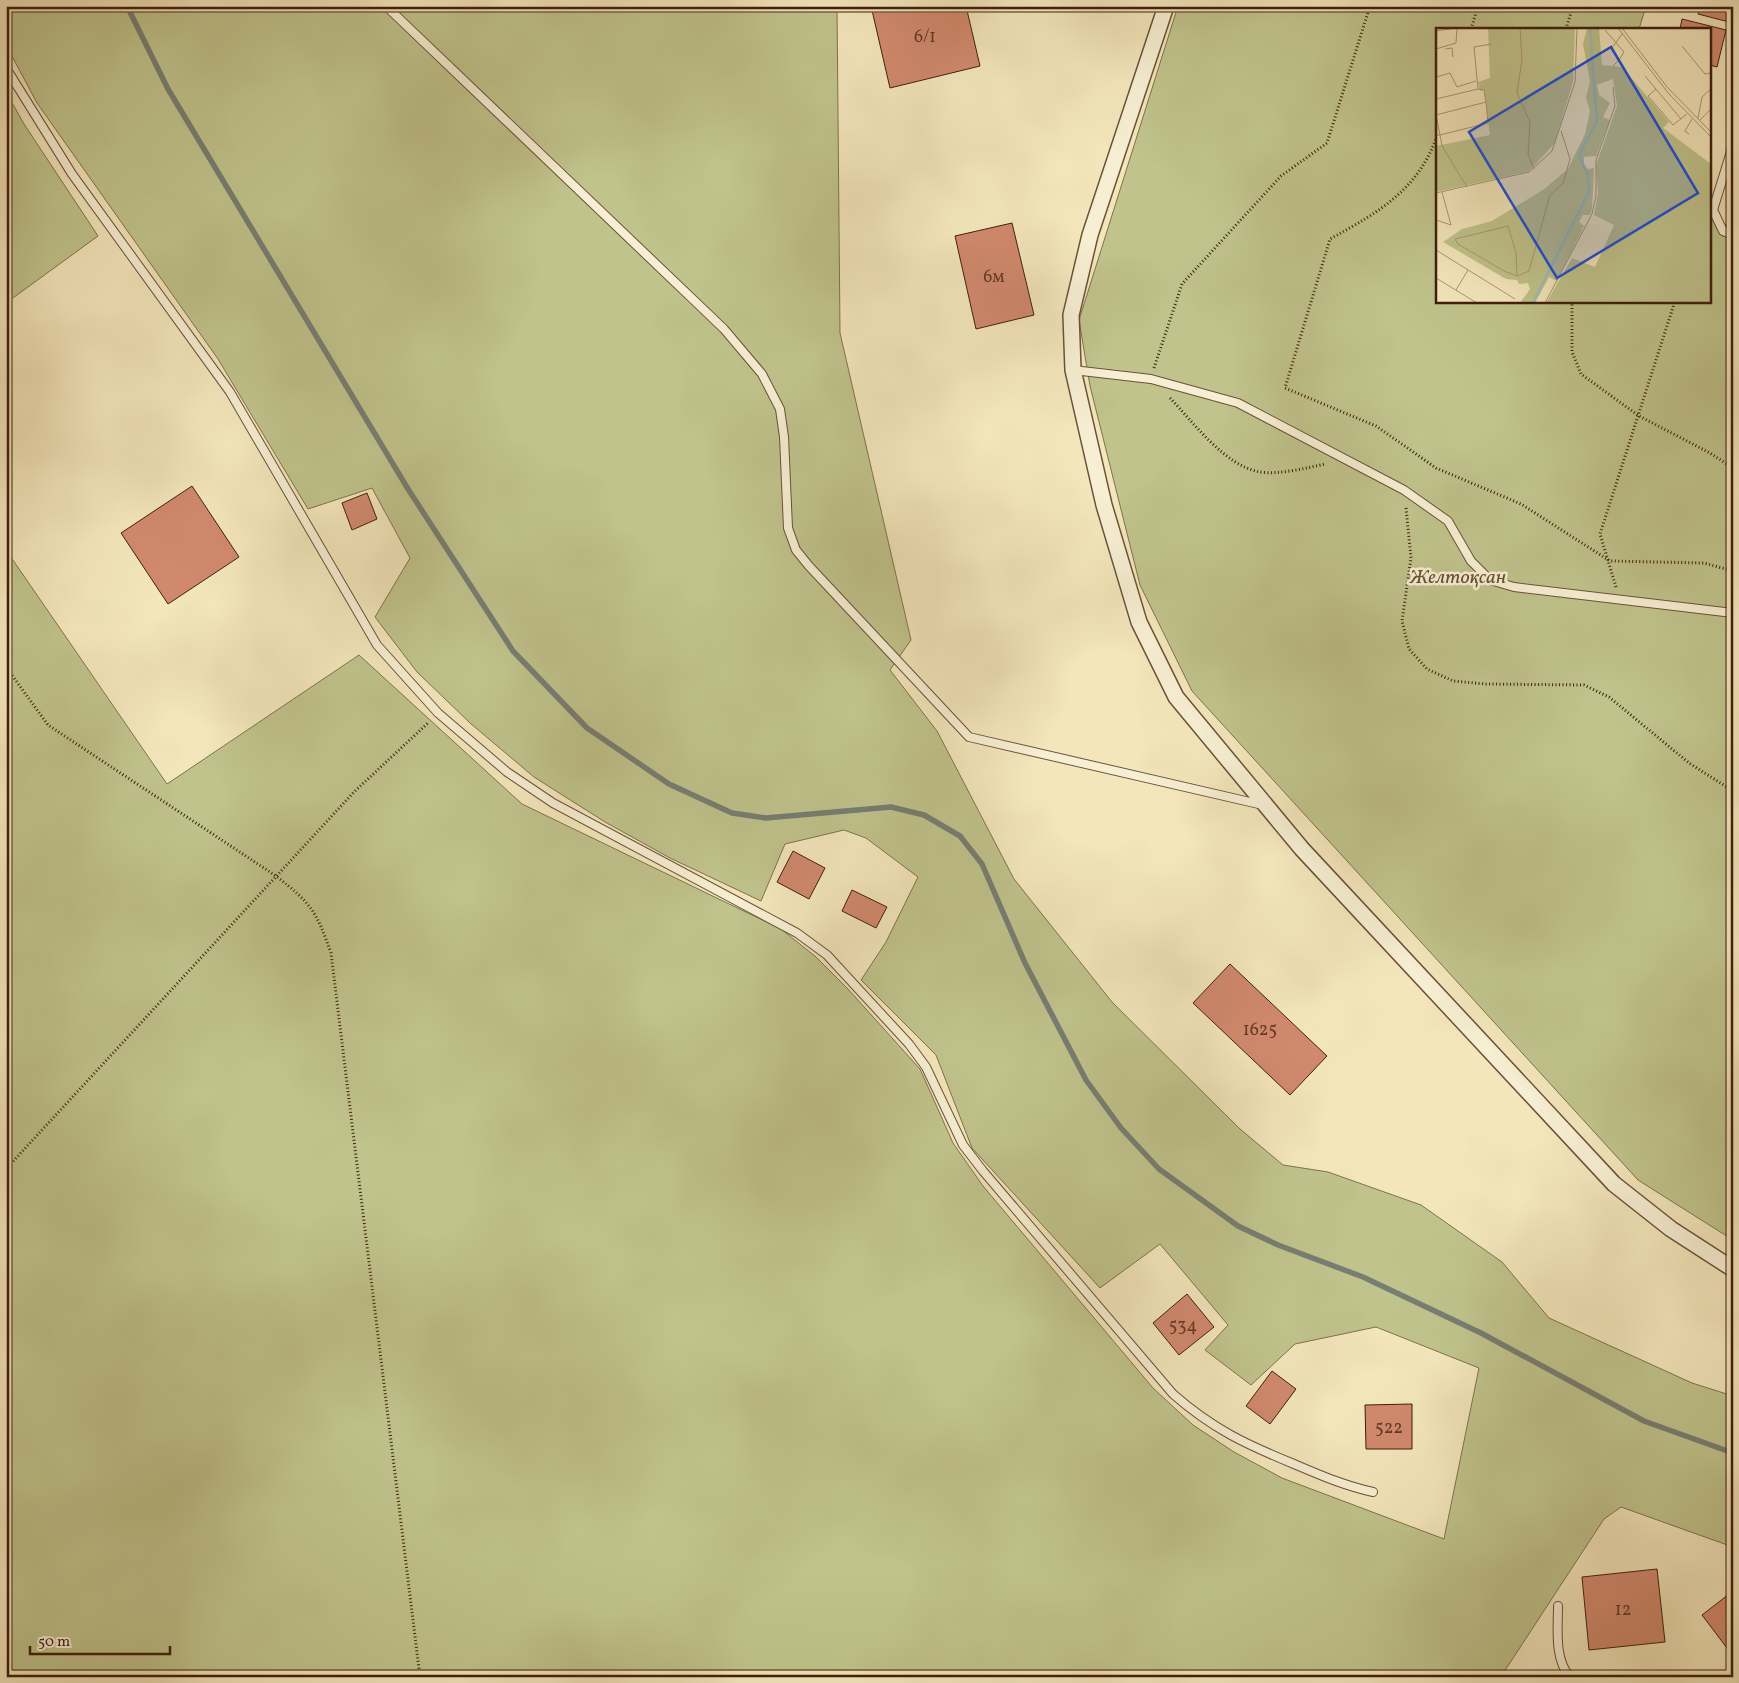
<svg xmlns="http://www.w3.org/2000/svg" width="1739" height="1683" font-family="Vollkorn,serif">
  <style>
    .green { fill: #c0c38c; stroke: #80714c }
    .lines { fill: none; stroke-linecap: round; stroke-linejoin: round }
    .stream { stroke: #777e72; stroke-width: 5.5 }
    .building { fill: #d1896e; stroke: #3f1f0d }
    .service-casing { stroke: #6c5138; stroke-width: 10 }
    .minor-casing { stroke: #6c5138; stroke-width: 18 }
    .path { stroke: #3f1f0d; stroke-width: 3; stroke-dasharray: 1 2.5; stroke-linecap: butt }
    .service { stroke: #f7efd3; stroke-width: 8 }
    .minor { stroke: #f7efd3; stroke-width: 15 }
    .labels { text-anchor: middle; stroke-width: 5; stroke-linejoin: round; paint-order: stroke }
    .number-label { font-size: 18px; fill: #643a25 }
    .park-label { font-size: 20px; font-style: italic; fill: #665033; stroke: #f7efd3 }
    .inset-river { fill: none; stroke: #9dbeb6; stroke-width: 2.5 }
    .inset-road { fill: none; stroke: #ab9675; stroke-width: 1 }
    .view { fill: #1d4ed8; fill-opacity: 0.15; stroke: #1d4ed8; stroke-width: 2.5 }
    .inset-edge { fill: none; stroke: #3f1f0d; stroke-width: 2.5 }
  </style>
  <rect width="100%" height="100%" fill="#f3e6bb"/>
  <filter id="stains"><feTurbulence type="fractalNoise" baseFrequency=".004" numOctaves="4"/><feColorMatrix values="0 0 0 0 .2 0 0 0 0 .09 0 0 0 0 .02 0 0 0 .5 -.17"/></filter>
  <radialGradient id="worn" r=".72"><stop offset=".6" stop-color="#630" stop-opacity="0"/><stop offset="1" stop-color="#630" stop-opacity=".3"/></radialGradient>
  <g class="green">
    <polygon points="6,6 837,6 840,333 911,640 890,670 937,731 1014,879 1112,1002 1240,1129 1283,1165 1328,1172 1421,1205 1502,1262 1549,1318 1692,1383 1733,1396 1733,1547 1621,1507 1604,1519 1502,1675 1490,1677 6,1677 6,550 167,784 359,655 522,804 781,929 816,957 847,988 920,1069 953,1143 983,1186 1153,1388 1193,1425 1234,1452 1282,1478 1444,1539 1479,1368 1376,1327 1295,1344 1251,1385 1205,1350 1228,1325 1160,1244 1100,1288 972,1148 936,1055 861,980 886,942 918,877 866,838 844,830 785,844 761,901 670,858 605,822 534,777 470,723 417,672 375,617 410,558 372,488 308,509 218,359 37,103 6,45"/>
    <polygon points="1178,6 1646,6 1639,29 1438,29 1438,301 1710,301 1710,218 1733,228 1733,1240 1638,1180 1192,691 1140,585 1090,386 1079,320"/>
    <polygon points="6,92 24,124 98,236 6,303"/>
  </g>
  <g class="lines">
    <polyline class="stream" points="127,6 168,89 408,489 513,651 587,728 669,784 732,813 766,818 891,807 924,815 960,836 982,864 1025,963 1086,1080 1121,1128 1159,1169 1238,1226 1278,1245 1363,1277 1481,1333 1644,1421 1733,1453"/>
  </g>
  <g class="building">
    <polygon points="871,6 966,6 980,66 890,88"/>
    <polygon points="1700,6 1733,6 1733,23 1698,14"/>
    <polygon points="1682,19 1726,30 1717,67 1710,65 1710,29 1680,29"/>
    <polygon points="1012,223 1034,315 976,329 955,236"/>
    <polygon points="192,486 239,557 168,604 121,533"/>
    <polygon points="367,493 377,519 352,530 342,503"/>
    <polygon points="793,851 825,868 809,899 777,882"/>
    <polygon points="852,890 887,907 876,928 842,911"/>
    <polygon points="1230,964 1327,1056 1290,1095 1193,1003"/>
    <polygon points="1187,1294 1214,1327 1179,1355 1153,1323"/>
    <polygon points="1272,1371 1296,1389 1270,1424 1246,1406"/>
    <polygon points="1412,1404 1412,1449 1366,1449 1365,1405"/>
    <polygon points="1657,1569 1665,1642 1589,1650 1582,1577"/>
    <polygon points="1733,1591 1733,1656 1702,1615"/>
  </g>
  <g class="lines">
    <defs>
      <g id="service">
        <polyline points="386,6 724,329 762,374 780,409 784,437 788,528 796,550 809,566 969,737 1263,805"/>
        <path d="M 6,68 L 72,174 L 230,392 L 377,645 L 438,713 L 507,772 L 553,803 L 797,933 L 827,955 L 909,1044 L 926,1067 L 963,1145 L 983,1171 L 1173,1394 C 1213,1429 1245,1444 1294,1464 C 1320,1475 1345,1486 1373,1492"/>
        <polyline points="1733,145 1713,210 1723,231 1733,235"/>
        <polyline points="1073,370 1151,379 1238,403 1404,490 1448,521 1471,561 1490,580 1514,587 1733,613"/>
        <path d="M 1558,1606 C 1558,1629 1554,1659 1570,1677"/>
        <polyline points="1666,1677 1690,1677"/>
      </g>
      <polyline id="minor" points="1166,6 1090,235 1071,315 1073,370 1104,505 1139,622 1176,697 1302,849 1614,1184 1671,1229 1733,1269"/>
    </defs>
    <use href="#service" class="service-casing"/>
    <use href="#minor" class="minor-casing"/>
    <g class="path">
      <polyline points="1471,29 1478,6"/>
      <polyline points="1566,29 1573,6"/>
      <path d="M 1438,133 C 1420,189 1379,212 1330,239 L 1285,388 L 1376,426 L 1436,468 L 1521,504 L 1610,561 L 1704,563 L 1733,571"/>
      <polyline points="1572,301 1572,352 1581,374 1639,416 1710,453 1733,468"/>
      <polyline points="1154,368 1182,284 1281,176 1327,143 1370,6"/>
      <path d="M 1170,398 C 1194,423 1225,466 1260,472 C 1278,475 1307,468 1325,464"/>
      <polyline points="1406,508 1411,558 1402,621 1409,649 1427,669 1453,681 1485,684 1584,685 1609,697 1689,763 1733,791"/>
      <polyline points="1616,587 1600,534 1675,301"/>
      <path d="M 6,667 L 48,725 L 276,876 C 312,904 316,911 331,953 L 420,1677"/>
      <polyline points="6,1169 354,792 429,722"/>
    </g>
    <use href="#service" class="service"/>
    <use href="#minor" class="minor"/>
  </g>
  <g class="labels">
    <g class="number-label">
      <text x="925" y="42">6/1</text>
      <text x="994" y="282">6м</text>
      <text x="1260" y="1035">1625</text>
      <text x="1183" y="1331">534</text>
      <text x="1389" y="1433">522</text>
      <text x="1623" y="1615">12</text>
    </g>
    <g class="park-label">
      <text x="1458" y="583">Желтоқсан</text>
    </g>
  </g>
  <g transform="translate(1436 28)">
    <rect width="275" height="275" fill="#f3e6bb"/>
    <path d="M 52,0 L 139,0 L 137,53 L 119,115 L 93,143 L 0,164 L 0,118 L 54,107 L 48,62 L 44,63 L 42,54 L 54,50 ZM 151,0 L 163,0 L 166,37 L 186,39 L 233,94 L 227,100 L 275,136 L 275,275 L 110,275 L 136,230 L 159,239 L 178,197 L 158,187 L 162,165 L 160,137 L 181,78 L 177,51 L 161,57 L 163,67 L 174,75 L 167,89 L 174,92 L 160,128 L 148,129 L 148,137 L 152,141 L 158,140 L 156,181 L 154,187 L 147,187 L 143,194 L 148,198 L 121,253 L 113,249 L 99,275 L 84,275 L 94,261 L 92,255 L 83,256 L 81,252 L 70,251 L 7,214 L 26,201 L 56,193 L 107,162 L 132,141 L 149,106 L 154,83 L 150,70 L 154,53 L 147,16 Z" fill="#c0c38c"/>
    <path class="inset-river" d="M 97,275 L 153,164 L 152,147 L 143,127 L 161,93 L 154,0"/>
    <path class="inset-road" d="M 84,0 L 86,32 L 81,64 L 94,95 L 92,126 L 98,141M 182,0 L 233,66 L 275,109M 186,0 L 231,59 L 275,104M 169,2 L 188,24 L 183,32M 0,3 L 20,0M 246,18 L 269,46 L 275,45M 0,21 L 20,15 L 21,0M 9,21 L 16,20 L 17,29M 177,38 L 183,32 L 176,20 L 186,6M 209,48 L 245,91M 0,49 L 14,45 L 21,59 L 40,53M 42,61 L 48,62 L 50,74M 220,61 L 212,68 L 237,97 L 251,86M 0,71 L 42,61 L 38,19 L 55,16M 50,74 L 52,95 L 4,107 L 0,87 ZM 262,90 L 266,69 L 275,61M 264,92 L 275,81M 253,106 L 249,103 L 256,91M 0,107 L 4,107 L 6,118 L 31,159M 0,165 L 93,144 L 116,123 L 139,54 L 141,0M 0,192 L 15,197 L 6,164M 0,222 L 79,271M 81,248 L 80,225 L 72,198 L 19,211 L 22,216 L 68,243 L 81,248 L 93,243 L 114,167 L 127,155 L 134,131 L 125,103M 0,250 L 41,275M 20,262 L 32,242M 109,275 L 156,186 L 160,168 L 160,132 L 179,78 L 177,59"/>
    <path class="view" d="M 175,19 L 262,165 L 121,250 L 33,104 Z"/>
    <rect width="275" height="275" class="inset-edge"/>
  </g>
  <rect width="1739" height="1683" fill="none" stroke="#f3e6bb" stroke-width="25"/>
  <rect x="8" y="8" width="1724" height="1668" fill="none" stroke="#3f1f0d" stroke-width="2.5"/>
  <rect x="12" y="12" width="1714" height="1658" fill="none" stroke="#3f1f0d"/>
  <path d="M30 1646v8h140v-8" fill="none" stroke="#3f1f0d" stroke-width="2.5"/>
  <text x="38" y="1646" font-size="15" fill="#3f1f0d" stroke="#f7efd3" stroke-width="4" paint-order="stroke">50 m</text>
  <rect width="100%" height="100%" filter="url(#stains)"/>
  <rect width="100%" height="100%" fill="url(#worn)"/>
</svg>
